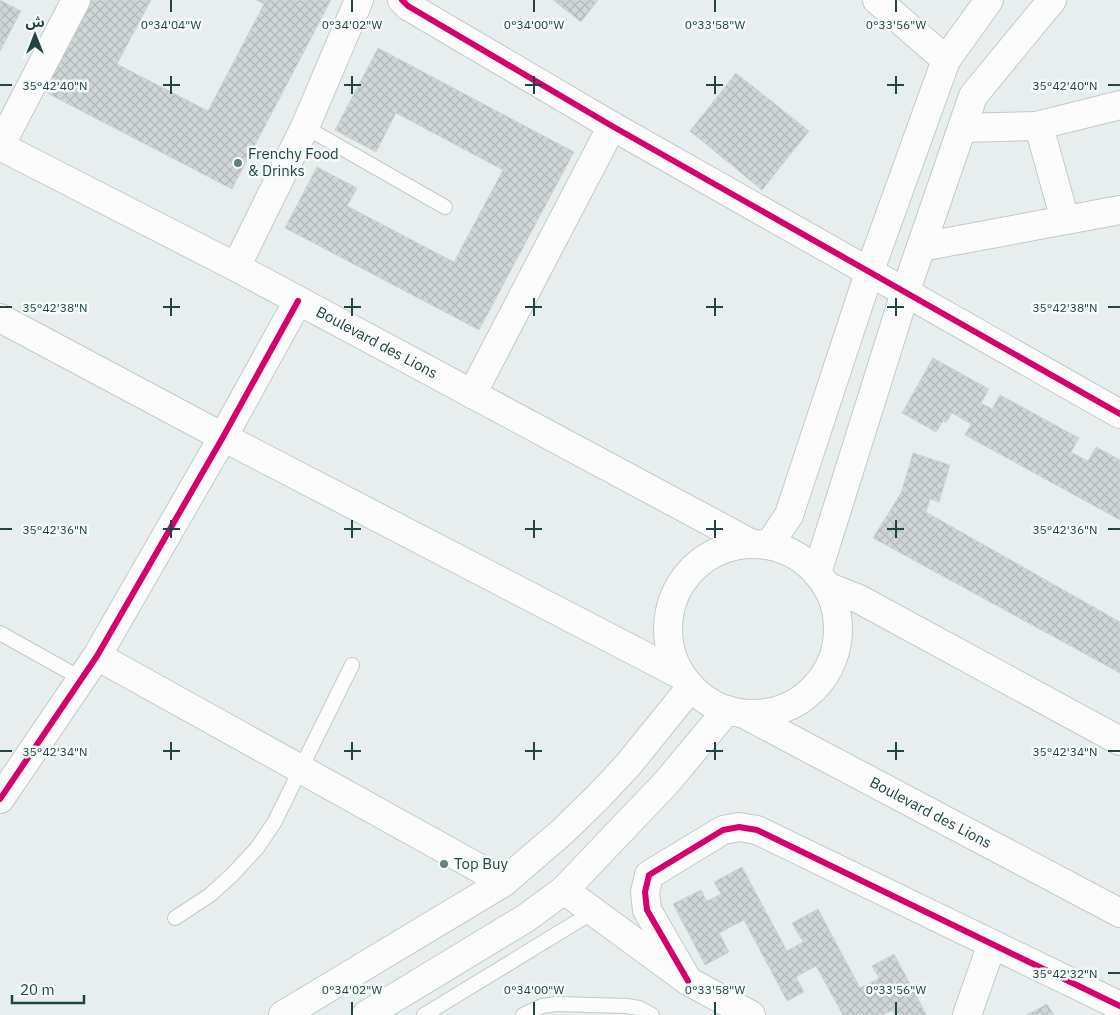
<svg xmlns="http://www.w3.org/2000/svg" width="1120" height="1015" font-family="'IBM Plex Sans','Noto Sans Arabic',sans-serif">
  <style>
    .building { fill: url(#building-cross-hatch); stroke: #d0d6d6 }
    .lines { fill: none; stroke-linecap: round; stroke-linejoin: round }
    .lane-casing { stroke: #c4caca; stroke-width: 16 }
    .street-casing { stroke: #c4caca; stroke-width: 30 }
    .secondary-casing { stroke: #c3cbcb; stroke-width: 30 }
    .lane { stroke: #fcfcfc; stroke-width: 14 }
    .street { stroke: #fcfcfc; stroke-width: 28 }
    .secondary { stroke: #fcfcfc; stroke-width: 28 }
    .cycleway-casing { stroke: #f6fbfa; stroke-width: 9 }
    .cycleway { stroke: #d6006c; stroke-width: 6 }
    .ticks { fill: none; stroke: #214444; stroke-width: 2 }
    .poi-dot { fill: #677f7f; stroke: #f6fbfa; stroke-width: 2 }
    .labels { text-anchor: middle; stroke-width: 5; stroke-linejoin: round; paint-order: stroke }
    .poi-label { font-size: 15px; fill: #214444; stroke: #f6fbfa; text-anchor: start }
    .street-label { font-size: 15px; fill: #214444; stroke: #f6fbfa }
    .ticks-label { font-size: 12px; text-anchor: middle; fill: #214444; stroke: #f6fbfa; stroke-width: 5; stroke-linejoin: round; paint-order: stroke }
  </style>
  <defs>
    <pattern id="building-cross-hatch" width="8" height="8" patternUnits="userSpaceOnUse" patternTransform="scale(1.25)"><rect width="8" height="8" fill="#d0d6d5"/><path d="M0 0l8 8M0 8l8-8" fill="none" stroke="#b2b9b8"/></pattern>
  </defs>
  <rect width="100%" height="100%" fill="#e8eded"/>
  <g class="building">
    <polygon points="0,0 21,11 0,51"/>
    <polygon points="88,0 151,0 117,64 208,111 264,4 256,0 331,0 232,189 41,90"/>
    <polygon points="553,0 598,0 581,22"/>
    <polygon points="378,48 574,152 479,330 285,228 317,167 357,188 347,206 454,262 503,170 396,113 376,152 335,130"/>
    <polygon points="736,73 809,131 762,190 690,131"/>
    <polygon points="933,358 989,389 981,403 992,409 1000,395 1079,438 1071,452 1088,461 1096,447 1120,460 1120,520 965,435 971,424 952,413 946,423 943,421 936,432 902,413"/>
    <polygon points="913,453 950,465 939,502 930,499 926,512 1120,622 1120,673 873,538 901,493"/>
    <polygon points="742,867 787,951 803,942 792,923 818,909 860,988 879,978 872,966 894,954 926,1014 924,1015 895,1015 892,1010 883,1015 843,1015 816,966 796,977 804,992 787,1001 744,920 719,933 729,952 705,965 673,904 701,890 707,901 721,894 714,882"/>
    <polygon points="1047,1004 1054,1015 1026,1015"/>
  </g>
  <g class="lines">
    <defs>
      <g id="lane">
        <polyline points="305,127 445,207"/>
        <polyline points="0,633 82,679"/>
        <polyline points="175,918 210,895 232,875 257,848 274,823 352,665"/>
        <polyline points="424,1015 593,912"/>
        <polyline points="523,1015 542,1006 556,1004 627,1006 639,1008 652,1015"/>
      </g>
      <g id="street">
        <polyline points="402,0 408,6 612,126 1120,414"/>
        <polyline points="877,0 946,60"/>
        <polyline points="1036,126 1120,105"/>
        <polyline points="962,128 1036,126 1040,130 1065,220"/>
        <polyline points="0,146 76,0"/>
        <polyline points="921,247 1120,210"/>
        <polyline points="236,267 305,127 359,0"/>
        <polyline points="472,394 612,126"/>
        <polyline points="97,656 504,882"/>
        <polyline points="0,799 97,656 223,437 298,301"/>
        <polyline points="564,890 688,981 751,1015"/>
        <polyline points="688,981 647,910 645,892 649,875 723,830 739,827 757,830 1120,1006"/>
        <polyline points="967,1015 992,944"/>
      </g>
      <g id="secondary">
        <path id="s1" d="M 0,146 L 236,267 L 752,544"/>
        <polyline points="0,318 223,437 681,675"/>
        <circle cx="753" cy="629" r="85"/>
        <polyline points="769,545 789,515 869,273 946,60 989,0"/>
        <polyline points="817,573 905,293 973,96 1052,0"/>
        <polyline points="826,586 859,599 1120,741"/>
        <path id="s2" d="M 744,714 L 1120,913"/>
        <polyline points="283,1015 504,882 562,832 598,797 628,765 691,687"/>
        <polyline points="366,1015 526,918 564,890 666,783 727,710"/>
      </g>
    </defs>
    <use href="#lane" class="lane-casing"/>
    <use href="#street" class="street-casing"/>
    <use href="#secondary" class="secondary-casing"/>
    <use href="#lane" class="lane"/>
    <use href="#street" class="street"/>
    <use href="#secondary" class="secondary"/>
    <defs>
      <g id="cycleway">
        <polyline points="402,0 408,6 612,126 1120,414"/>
        <polyline points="0,799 97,656 223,437 298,301"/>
        <polyline points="688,981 647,910 645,892 649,875 723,830 739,827 757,830 1120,1006"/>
      </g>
    </defs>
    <use href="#cycleway" class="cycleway-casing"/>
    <use href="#cycleway" class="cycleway"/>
  </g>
  <path class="ticks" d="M 171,0 L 171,12M 352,0 L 352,12M 534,0 L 534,12M 715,0 L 715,12M 896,0 L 896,12M 171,76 L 171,94M 352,76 L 352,94M 534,76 L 534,94M 715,76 L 715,94M 896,76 L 896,94M 0,85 L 12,85M 163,85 L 180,85M 344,85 L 361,85M 525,85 L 542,85M 706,85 L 723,85M 887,85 L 904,85M 1108,85 L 1120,85M 171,298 L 171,316M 352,298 L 352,316M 534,298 L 534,316M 715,298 L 715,316M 896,298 L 896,316M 0,307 L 12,307M 163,307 L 180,307M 344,307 L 361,307M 525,307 L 542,307M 706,307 L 723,307M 887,307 L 904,307M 1108,307 L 1120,307M 171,520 L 171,538M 352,520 L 352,538M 534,520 L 534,538M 715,520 L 715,538M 896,520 L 896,538M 0,529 L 12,529M 163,529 L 180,529M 344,529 L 361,529M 525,529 L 542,529M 706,529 L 723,529M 887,529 L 904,529M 1108,529 L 1120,529M 171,742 L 171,760M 352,742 L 352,760M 534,742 L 534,760M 715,742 L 715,760M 896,742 L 896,760M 0,751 L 12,751M 163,751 L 180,751M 344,751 L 361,751M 525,751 L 542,751M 706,751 L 723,751M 887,751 L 904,751M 1108,751 L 1120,751M 1108,973 L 1120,973M 352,1002 L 352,1015M 534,1002 L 534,1015M 715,1002 L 715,1015M 896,1002 L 896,1015"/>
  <g class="poi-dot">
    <circle cx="238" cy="163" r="5"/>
    <circle cx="444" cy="864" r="5"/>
  </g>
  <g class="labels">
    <g class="poi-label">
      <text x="248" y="159">Frenchy Food<tspan x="248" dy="17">&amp; Drinks</tspan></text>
      <text x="454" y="869">Top Buy</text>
    </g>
    <g class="street-label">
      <text dy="5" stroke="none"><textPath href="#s1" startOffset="425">Boulevard des Lions</textPath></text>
      <text dy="5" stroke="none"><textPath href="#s2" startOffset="211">Boulevard des Lions</textPath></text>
    </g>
  </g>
  <g class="ticks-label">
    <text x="171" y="29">0°34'04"W</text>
    <text x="352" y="29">0°34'02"W</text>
    <text x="534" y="29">0°34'00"W</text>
    <text x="715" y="29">0°33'58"W</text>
    <text x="896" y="29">0°33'56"W</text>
    <text x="55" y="90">35°42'40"N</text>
    <text x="1065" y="90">35°42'40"N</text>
    <text x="55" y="312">35°42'38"N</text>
    <text x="1065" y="312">35°42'38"N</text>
    <text x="55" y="534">35°42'36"N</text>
    <text x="1065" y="534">35°42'36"N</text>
    <text x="55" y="756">35°42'34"N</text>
    <text x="1065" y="756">35°42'34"N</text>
    <text x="1065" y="978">35°42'32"N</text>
    <text x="352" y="994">0°34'02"W</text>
    <text x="534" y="994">0°34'00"W</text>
    <text x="715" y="994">0°33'58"W</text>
    <text x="896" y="994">0°33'56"W</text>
  </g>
  <g transform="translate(35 35)" stroke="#f6fbfa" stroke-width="4" paint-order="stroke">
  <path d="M0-4L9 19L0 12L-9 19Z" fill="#214444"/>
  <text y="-8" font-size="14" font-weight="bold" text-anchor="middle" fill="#214444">ش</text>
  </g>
  <path d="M12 995v8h72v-8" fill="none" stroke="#214444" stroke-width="2.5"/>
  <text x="20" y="995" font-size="15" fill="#214444" stroke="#f6fbfa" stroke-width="4" paint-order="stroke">20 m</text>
</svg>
